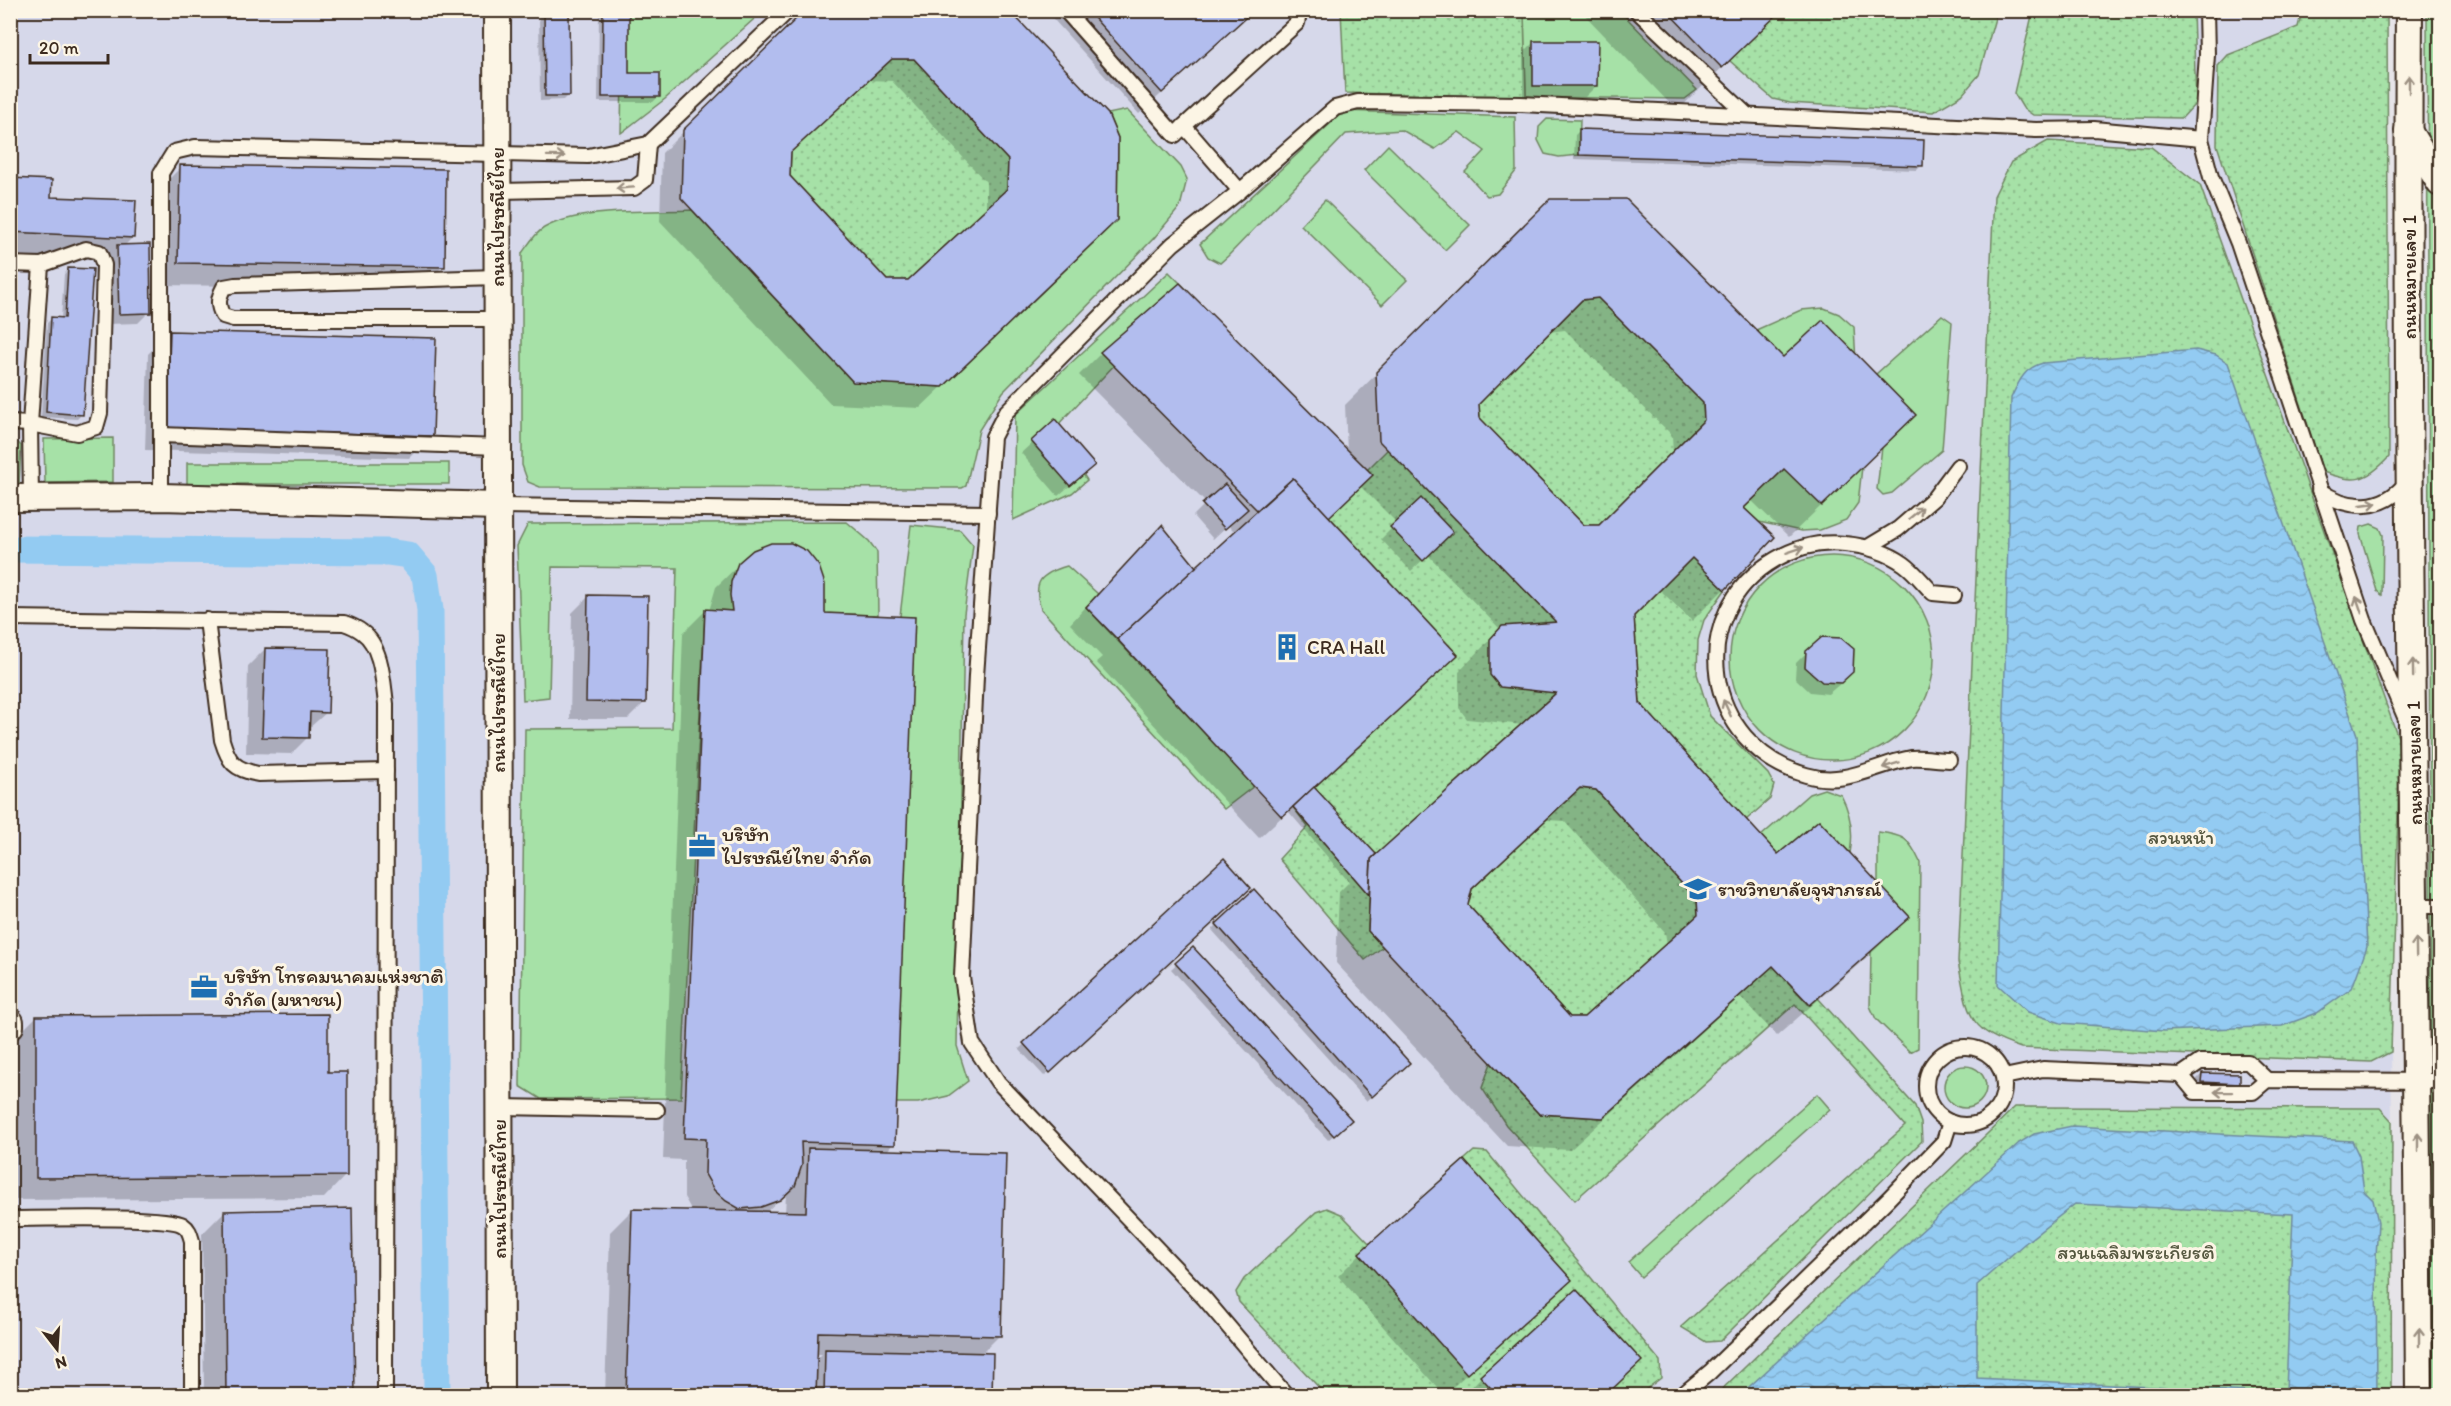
<svg xmlns="http://www.w3.org/2000/svg" width="2451" height="1406" font-family="Itim,'Playpen Sans Thai',sans-serif">
  <style>
    .built { fill: #d6d8ea }
    .grass { fill: #a6e1a7; stroke: #708662; stroke-width: 1.5 }
    .park { fill: url(#park-dots); stroke: #708662; stroke-width: 1.5 }
    .water { fill: url(#water-waves); stroke: #708b9d; stroke-width: 1.5; fill-rule: evenodd }
    .shadow { fill: #0003; fill-rule: evenodd }
    .lines { fill: none; stroke-linecap: round; stroke-linejoin: round }
    .canal { stroke: #93cbf2; stroke-width: 27 }
    .building { fill: #b2bdee; stroke: #3b2a1e; stroke-width: 1.5; fill-rule: evenodd }
    .lane-casing { stroke: #3b2a1e; stroke-width: 18 }
    .street-casing { stroke: #3b2a1e; stroke-width: 30 }
    .lane { stroke: #fcf5e5; stroke-width: 14 }
    .street { stroke: #fcf5e5; stroke-width: 26 }
    .oneway { stroke: #9c9082 }
    .labels { text-anchor: middle; stroke-width: 6; stroke-linejoin: round; paint-order: stroke }
    .street-label { font-size: 20px; fill: #3b2a1e; stroke: #fcf5e5 }
    .poi-label { font-size: 20px; fill: #3b2a1e; stroke: #fcf5e5; text-anchor: start }
    .park-label { font-size: 20px; fill: #565840; stroke: #fcf5e5 }
  </style>
  <defs>
    <pattern id="park-dots" width="8" height="8" patternUnits="userSpaceOnUse" patternTransform="scale(1.5)"><rect width="8" height="8" fill="#a6e1a7"/><path d="M2 2h.1M6 6h.1" fill="none" stroke="#90c18f" stroke-width="1.8" stroke-linecap="round"/></pattern>
    <pattern id="water-waves" width="16" height="10" patternUnits="userSpaceOnUse" patternTransform="scale(1.5)"><rect width="16" height="10" fill="#93cbf2"/><path d="M0 5q4-4 8 0t8 0" fill="none" stroke="#80aecf"/></pattern>
  </defs>
  <rect width="100%" height="100%" fill="#e6e4e8"/>
  <filter id="ink" filterUnits="userSpaceOnUse"><feTurbulence type="fractalNoise" baseFrequency=".0167" numOctaves="2"/><feDisplacementMap in="SourceGraphic" scale="12" xChannelSelector="R" yChannelSelector="G"/><feConvolveMatrix kernelMatrix="1 2 1 2 8 2 1 2 1" color-interpolation-filters="sRGB"/></filter>
  <g filter="url(#ink)">
    <polygon class="built" points="10,11 2385,11 2385,124 2400,743 2391,1052 2392,1121 2380,1108 2015,1107 1715,1395 11,1395"/>
    <g class="grass">
      <polygon points="623,11 763,11 665,99 621,133"/>
      <polygon points="1524,11 1620,11 1697,90 1685,99 1526,97"/>
      <polygon points="2427,11 2440,11 2440,1396 2432,1395"/>
      <path d="M 1127,110 L 1181,167 L 1187,179 L 1180,207 L 1154,238 L 1003,392 L 979,430 L 966,486 L 962,488 L 540,487 L 528,482 L 522,465 L 522,253 C 528,245 535,233 544,228 C 578,208 651,212 692,210 L 853,382 L 943,387 L 1117,220 L 1118,138 L 1108,114 Z"/>
      <polygon points="1344,111 1515,117 1516,171 1498,194 1487,196 1465,172 1485,151 1459,132 1435,149 1402,130 1346,134 1228,256 1220,263 1208,257 1200,244"/>
      <polygon points="1547,119 1580,120 1579,155 1559,157 1545,154 1538,140 1539,127"/>
      <polygon points="1388,145 1470,225 1445,250 1364,170"/>
      <polygon points="1325,200 1407,280 1382,305 1301,225"/>
      <polygon points="1169,272 1186,289 1054,429 1087,480 1072,493 1013,520 1015,415"/>
      <polygon points="1824,308 1839,314 1854,327 1862,467 1858,503 1846,520 1820,530 1801,531 1759,522 1744,508 1784,469 1756,330 1801,310"/>
      <polygon points="1942,315 1952,322 1942,450 1892,493 1883,495 1877,489 1882,447 1876,374"/>
      <polygon points="11,435 21,446 19,484 11,484"/>
      <polygon points="113,438 113,482 45,483 44,439"/>
      <rect x="187" y="463" width="262" height="21"/>
      <polygon points="847,522 869,541 877,552 878,615 705,610 681,1098 541,1099 520,1086 525,729 672,728 677,568 552,567 549,697 523,700 517,546 528,524"/>
      <polygon points="2371,524 2380,528 2383,535 2382,595 2377,591 2360,534 2361,527"/>
      <polygon points="911,525 960,530 973,545 964,614 957,1046 968,1081 948,1096 918,1103 896,1103 900,616"/>
      <circle cx="1832" cy="658" r="102"/>
      <path d="M 1067,566 L 1098,594 L 1086,607 L 1254,786 L 1224,809 L 1041,609 C 1032,582 1040,574 1067,566 Z"/>
      <path d="M 1824,789 L 1841,795 C 1851,814 1854,832 1850,853 L 1819,820 L 1778,854 L 1761,836 L 1809,794 Z"/>
      <path d="M 1878,832 C 1904,835 1909,838 1920,862 L 1918,1048 L 1910,1052 L 1876,1019 L 1870,1006 L 1871,951 L 1878,883 Z"/>
      <circle cx="1965" cy="1087" r="21"/>
      <polygon points="1817,1094 1830,1109 1641,1277 1628,1262"/>
    </g>
    <g class="park">
      <polygon points="1341,11 1524,11 1526,97 1345,93"/>
      <polygon points="1683,11 1997,11 1979,75 1962,95 1933,112 1790,103 1773,99 1730,61"/>
      <polygon points="2033,11 2193,11 2196,103 2182,118 2033,115 2023,108 2014,93"/>
      <path d="M 2302,11 L 2387,11 L 2389,457 C 2365,483 2355,483 2323,472 L 2217,145 L 2218,66 L 2228,55 L 2298,27 Z"/>
      <polygon points="892,59 914,59 1008,160 1007,189 908,280 887,280 790,176 791,152"/>
      <path d="M 2048,141 L 2151,147 L 2200,185 L 2400,743 L 2391,1052 L 2371,1062 L 2021,1048 C 1965,1029 1969,1015 1958,962 L 1994,196 L 2011,162 Z"/>
      <polygon points="1598,298 1703,403 1704,420 1599,525 1584,525 1480,418 1479,404 1582,300"/>
      <polygon points="1388,449 1556,622 1556,693 1371,859 1368,931 1383,947 1365,960 1279,859 1308,827 1293,807 1457,655 1325,512"/>
      <polygon points="1692,558 1725,590 1704,620 1698,640 1697,674 1710,716 1768,774 1774,785 1770,799 1746,820 1640,703 1634,616"/>
      <polygon points="1580,788 1596,790 1697,900 1698,915 1584,1017 1570,1017 1468,905 1472,889"/>
      <polygon points="1773,966 1809,1005 1818,998 1915,1106 1921,1123 1922,1141 1720,1341 1706,1342 1681,1327 1905,1126 1795,1004 1575,1200 1506,1125 1482,1088 1491,1063 1539,1114 1603,1118"/>
      <polygon points="2015,1107 2380,1108 2392,1121 2391,1395 1715,1396"/>
      <polygon points="1474,1151 1487,1152 1660,1361 1661,1378 1637,1396 1326,1395 1239,1302 1236,1292 1244,1279 1316,1212 1327,1208 1341,1214 1370,1244"/>
    </g>
    <g class="water">
      <path d="M 2196,350 L 2216,355 L 2228,363 L 2357,735 L 2367,947 L 2352,988 L 2317,1013 L 2282,1026 L 2164,1031 L 2061,1023 L 2028,1012 L 1998,985 L 2011,398 C 2019,381 2024,368 2043,363 Z"/>
      <path d="M 2072,1126 L 2352,1141 L 2359,1156 L 2364,1191 L 2373,1200 L 2378,1222 L 2376,1257 L 2377,1395 L 1740,1395 L 2019,1143 L 2034,1134 ZM 2075,1204 L 2293,1214 L 2286,1391 L 2271,1393 L 1977,1378 L 1977,1285 L 2024,1244 Z"/>
    </g>
    <g class="shadow">
      <polygon points="539,10 567,10 568,95 563,100 540,101"/>
      <polygon points="599,10 628,10 627,74 658,97 653,102 598,102"/>
      <path d="M 1007,10 L 1093,242 L 920,408 L 831,404 L 660,221 L 662,153 L 684,131 ZM 869,80 L 892,81 L 986,182 L 986,210 L 908,282 L 887,281 L 789,177 L 789,153 Z"/>
      <polygon points="1045,10 1254,10 1139,114"/>
      <polygon points="1580,10 1782,10 1677,111"/>
      <polygon points="1534,42 1596,86 1585,97 1523,96 1523,53"/>
      <polygon points="1580,130 1922,165 1917,170 1574,159 1575,135"/>
      <polygon points="181,167 443,266 421,288 157,285 159,189"/>
      <polygon points="10,179 133,237 124,246 149,312 138,323 108,324 107,259 10,255"/>
      <path d="M 1551,201 L 1783,359 L 1882,447 L 1789,537 L 1751,500 L 1742,508 L 1724,589 L 1692,621 L 1659,589 L 1632,616 L 1638,703 L 1777,856 L 1908,917 L 1876,949 L 1777,1036 L 1740,997 L 1570,1150 L 1507,1146 L 1336,963 L 1339,892 L 1349,882 L 1288,811 L 1259,838 L 1096,662 L 1102,657 L 1070,624 L 1145,543 L 1189,575 L 1235,532 L 1228,525 L 1213,539 L 1193,516 L 1206,503 L 1079,375 L 1101,353 L 1347,452 L 1345,405 ZM 1565,330 L 1672,435 L 1673,454 L 1599,527 L 1583,526 L 1478,419 L 1478,403 L 1549,332 ZM 1360,486 L 1397,523 L 1381,539 L 1411,571 L 1428,555 L 1500,629 L 1459,672 L 1459,708 L 1467,719 L 1523,725 L 1370,861 L 1313,788 L 1328,518 ZM 1547,820 L 1564,821 L 1665,932 L 1667,945 L 1585,1019 L 1569,1018 L 1466,905 L 1470,891 Z"/>
      <polygon points="69,269 82,414 77,419 41,417 47,323 52,318 61,319 64,274"/>
      <polygon points="170,332 431,436 409,458 145,450 148,354"/>
      <polygon points="1055,422 1082,475 1058,496 1021,453"/>
      <path d="M 753,551 L 823,615 L 893,1144 L 886,1152 L 999,1336 L 981,1354 L 990,1396 L 605,1396 L 610,1232 L 632,1210 L 692,1211 L 684,1197 L 684,1160 L 663,1159 L 683,633 L 705,611 L 709,611 L 716,587 ZM 786,1193 L 785,1214 L 765,1213 ZM 816,1354 L 822,1354 L 815,1361 Z"/>
      <polygon points="588,597 645,702 628,719 570,719 572,613"/>
      <polygon points="265,649 327,712 308,729 308,737 291,754 246,753 248,666"/>
      <polygon points="1807,652 1841,683 1828,694 1810,692 1795,678 1796,663"/>
      <polygon points="1224,861 1244,893 1044,1076 1019,1049"/>
      <polygon points="1217,925 1403,1068 1366,1101 1212,930"/>
      <polygon points="1193,949 1350,1120 1328,1140 1171,969"/>
      <polygon points="36,1017 327,1074 346,1175 324,1198 15,1200 14,1039"/>
      <polygon points="2202,1074 2239,1083 2234,1088 2197,1087 2197,1079"/>
      <polygon points="224,1212 354,1396 204,1396 202,1234"/>
      <polygon points="1360,1254 1570,1280 1444,1395 1338,1276"/>
      <polygon points="1481,1377 1605,1396 1463,1396"/>
    </g>
    <g class="lines">
      <polyline class="canal" points="10,549 387,552 408,555 425,575 430,610 437,1396"/>
    </g>
    <g class="building">
      <polygon points="544,10 569,10 570,96 545,96"/>
      <polygon points="603,10 629,10 629,73 660,73 660,97 602,97"/>
      <path d="M 805,10 L 1009,10 L 1108,114 L 1118,138 L 1117,220 L 943,387 L 853,382 L 681,198 L 683,130 ZM 892,59 L 914,59 L 1008,160 L 1007,189 L 908,280 L 887,280 L 790,176 L 791,152 Z"/>
      <polygon points="1087,10 1254,10 1162,93"/>
      <polygon points="1666,10 1782,10 1722,68"/>
      <polygon points="1533,41 1598,41 1597,86 1533,86"/>
      <polygon points="10,67 14,67 13,156 10,156"/>
      <polygon points="1579,129 1924,140 1923,166 1579,155"/>
      <polygon points="180,165 446,169 445,267 178,263"/>
      <polygon points="10,178 52,180 51,197 136,200 134,238 10,232"/>
      <path d="M 1550,199 L 1626,199 L 1783,357 L 1823,320 L 1916,415 L 1822,506 L 1784,469 L 1744,508 L 1775,537 L 1725,590 L 1692,558 L 1634,616 L 1640,703 L 1755,829 L 1778,854 L 1819,820 L 1910,917 L 1810,1005 L 1773,966 L 1603,1118 L 1539,1114 L 1368,931 L 1371,859 L 1556,693 L 1500,687 L 1490,675 L 1490,639 L 1502,626 L 1556,622 L 1379,441 L 1376,372 ZM 1598,298 L 1703,403 L 1704,420 L 1599,525 L 1584,525 L 1480,418 L 1479,404 L 1582,300 ZM 1580,788 L 1596,790 L 1697,900 L 1698,915 L 1584,1017 L 1570,1017 L 1468,905 L 1472,889 Z"/>
      <polygon points="150,244 151,313 119,314 117,245"/>
      <polygon points="68,268 93,269 83,415 46,412 51,317 65,318"/>
      <polygon points="1180,283 1373,475 1329,517 1293,478 1257,510 1100,352"/>
      <polygon points="170,331 436,338 433,436 167,428"/>
      <polygon points="1055,419 1095,465 1070,486 1031,441"/>
      <polygon points="1293,478 1458,655 1282,817 1117,639"/>
      <polygon points="1225,484 1248,509 1225,529 1202,504"/>
      <polygon points="1421,498 1453,532 1423,561 1390,527"/>
      <polygon points="1162,525 1196,567 1117,639 1086,607"/>
      <polygon points="771,543 791,543 807,551 819,566 825,584 825,613 915,617 895,1145 801,1142 802,1165 795,1186 780,1200 761,1207 740,1209 726,1201 714,1190 705,1174 706,1139 684,1138 705,609 732,611 730,595 731,582 738,563 753,550"/>
      <polygon points="588,595 648,596 646,703 586,702"/>
      <polygon points="1822,637 1841,638 1854,649 1853,672 1841,683 1822,682 1805,667 1806,651"/>
      <polygon points="265,648 330,649 328,713 310,712 309,738 262,737"/>
      <polygon points="1314,787 1376,854 1371,859 1369,895 1293,807"/>
      <polygon points="1224,858 1251,888 1050,1073 1023,1043"/>
      <polygon points="1254,889 1410,1063 1372,1097 1216,924"/>
      <polygon points="1193,947 1352,1120 1334,1136 1175,963"/>
      <polygon points="328,1014 328,1072 347,1072 347,1176 36,1178 36,1016"/>
      <polygon points="2202,1073 2240,1074 2240,1084 2201,1082"/>
      <polygon points="808,1148 1006,1153 1001,1336 818,1332 816,1396 626,1396 632,1209 806,1212"/>
      <polygon points="1464,1160 1572,1280 1467,1374 1359,1253"/>
      <polygon points="352,1208 355,1396 226,1396 224,1211"/>
      <polygon points="1576,1289 1642,1361 1605,1396 1498,1396 1480,1376"/>
      <polygon points="825,1349 993,1353 992,1396 824,1396"/>
    </g>
    <g class="lines">
      <defs>
        <g id="lane">
          <polyline points="1065,10 1175,135 1184,126 1240,191"/>
          <polyline points="1636,10 1746,114"/>
          <polyline points="1184,126 1297,23 1300,10"/>
          <polyline points="2201,139 2207,55 2206,10"/>
          <polyline points="497,191 634,188 645,180 648,144"/>
          <polyline points="10,264 41,265 86,249 99,252 104,265 100,413 96,427 77,433 30,424 10,423"/>
          <path d="M 497,277 L 235,285 L 224,287 C 218,298 217,305 223,316 L 233,319 L 497,319"/>
          <polyline points="161,435 498,447"/>
          <path d="M 2319,490 C 2349,511 2383,512 2407,482"/>
          <polyline points="161,497 161,173 174,152 195,147 588,156 648,144 789,10"/>
          <polyline points="31,498 30,424 41,265"/>
          <polyline points="498,506 988,513"/>
          <polyline points="1868,547 1898,529 1934,498 1958,466"/>
          <path d="M 10,618 L 344,623 C 350,625 357,628 362,632 C 382,646 383,682 386,704 L 385,1396"/>
          <path d="M 207,620 L 222,740 C 229,763 234,769 258,774 L 386,771"/>
          <path d="M 1949,760 C 1937,760 1924,757 1912,758 C 1876,764 1846,787 1806,775 C 1704,746 1682,613 1776,559 C 1797,547 1820,541 1845,544 C 1866,546 1887,552 1904,564 C 1915,572 1924,584 1933,593 L 1954,595"/>
          <polyline points="2416,906 2440,906"/>
          <circle cx="1965" cy="1086" r="39"/>
          <polyline points="2181,1075 2195,1092 2253,1092 2267,1080 2440,1081"/>
          <polyline points="2004,1077 2043,1069 2181,1075 2200,1062 2248,1062 2267,1080"/>
          <polyline points="499,1107 657,1110"/>
          <path d="M 10,1219 C 38,1219 167,1215 183,1225 C 189,1229 190,1234 192,1241 L 192,1396"/>
          <polyline points="1287,1396 1204,1298 998,1082 972,1043 962,977 976,676 993,437 1006,412 1173,244 1240,191 1335,108 1358,102 1521,104 2036,130 2094,129 2201,139 2211,177 2238,243 2364,620 2405,717"/>
          <polyline points="1681,1396 1710,1372 1888,1199 1944,1141 1950,1122"/>
        </g>
        <g id="street">
          <polyline points="497,10 500,1396"/>
          <path d="M 2409,10 C 2406,472 2416,934 2419,1396"/>
          <polyline points="2408,131 2440,183"/>
          <polyline points="10,498 161,497 498,506"/>
          <polyline points="10,1022 10,1026"/>
        </g>
      </defs>
      <use href="#lane" class="lane-casing"/>
      <use href="#street" class="street-casing"/>
      <use href="#lane" class="lane"/>
      <use href="#street" class="street"/>
    </g>
    <defs><path id="oneway-shaft" d="M-6 0H5M1.5-3L5.5 0L1.5 3" fill="none" stroke-width="1.6" stroke-linecap="round" stroke-linejoin="round" transform="scale(1.5)"/></defs>
    <g class="oneway">
      <use href="#oneway-shaft" transform="translate(2409 84) rotate(-90)"/>
      <use href="#oneway-shaft" transform="translate(556 156) rotate(1)"/>
      <use href="#oneway-shaft" transform="translate(625 188) rotate(176)"/>
      <use href="#oneway-shaft" transform="translate(2368 504) rotate(-8)"/>
      <use href="#oneway-shaft" transform="translate(1916 513) rotate(-40)"/>
      <use href="#oneway-shaft" transform="translate(1795 550) rotate(-18)"/>
      <use href="#oneway-shaft" transform="translate(2359 605) rotate(-109)"/>
      <use href="#oneway-shaft" transform="translate(2413 668) rotate(-91)"/>
      <use href="#oneway-shaft" transform="translate(1727 708) rotate(-115)"/>
      <use href="#oneway-shaft" transform="translate(1891 765) rotate(163)"/>
      <use href="#oneway-shaft" transform="translate(2416 947) rotate(-91)"/>
      <use href="#oneway-shaft" transform="translate(2223 1092) rotate(-179)"/>
      <use href="#oneway-shaft" transform="translate(2418 1142) rotate(-90)"/>
      <use href="#oneway-shaft" transform="translate(2419 1337) rotate(-90)"/>
    </g>
  </g>
  <defs>
    <symbol id="building-bare" viewBox="-9 -9 18 18"><path d="M-4-6H4V6H1V3H-1V6H-4ZM-2.5-4.3h1.7v1.8h-1.7ZM.8-4.3h1.7v1.8H.8ZM-2.5-1h1.7V.8h-1.7ZM.8-1h1.7V.8H.8Z" fill="#1f6fb2" stroke="#fcf5e5" stroke-width="2.5" paint-order="stroke"/></symbol>
    <symbol id="office-bare" viewBox="-9 -9 18 18"><path d="M-6-3h4V-5.5h4V-3h4V5H-6ZM-1-4.5V-3h2v-1.5ZM-6 0V1H6V0Z" fill="#1f6fb2" stroke="#fcf5e5" stroke-width="2.5" paint-order="stroke"/></symbol>
    <symbol id="university-bare" viewBox="-9 -9 18 18"><path d="M0-5L7-2L0 1L-7-2ZM-4 1L0 2.5L4 1V4Q0 6-4 4Z" fill="#1f6fb2" stroke="#fcf5e5" stroke-width="2.5" paint-order="stroke"/></symbol>
  </defs>
  <g fill-rule="evenodd">
    <use href="#building-bare" x="1268" y="628" width="38" height="38"/>
    <use href="#office-bare" x="683" y="827" width="38" height="38"/>
    <use href="#university-bare" x="1679" y="870" width="38" height="38"/>
    <use href="#office-bare" x="185" y="968" width="38" height="38"/>
  </g>
  <g class="labels">
    <g class="street-label">
      <text transform="translate(497 217) rotate(-90)" y="7">ถนนไปรษณีย์ไทย</text>
      <text transform="translate(2409 277) rotate(-90)" y="7">ถนนหมายเลข 1</text>
      <text transform="translate(498 703) rotate(-90)" y="7">ถนนไปรษณีย์ไทย</text>
      <text transform="translate(2414 763) rotate(-91)" y="7">ถนนหมายเลข 1</text>
      <text transform="translate(499 1189) rotate(-90)" y="7">ถนนไปรษณีย์ไทย</text>
    </g>
    <g class="poi-label">
      <text x="1307" y="654">CRA Hall</text>
      <text x="722" y="841">บริษัท<tspan x="722" dy="23">ไปรษณีย์ไทย จำกัด</tspan></text>
      <text x="1718" y="896">ราชวิทยาลัยจุฬาภรณ์</text>
      <text x="224" y="983">บริษัท โทรคมนาคมแห่งชาติ<tspan x="224" dy="23">จำกัด (มหาชน)</tspan></text>
    </g>
    <g class="park-label">
      <text x="2181" y="844">สวนหน้า</text>
      <text x="2136" y="1259">สวนเฉลิมพระเกียรติ</text>
    </g>
  </g>
  <rect width="2451" height="1406" fill="none" stroke="#fcf5e5" stroke-width="36"/>
  <rect x="18" y="18" width="2415" height="1370" fill="none" stroke="#3b2a1e" stroke-width="2" filter="url(#ink)"/>
  <g transform="translate(57 1349) rotate(163)" stroke="#fcf5e5" stroke-width="4.5" paint-order="stroke">
  <path d="M0-4.5L10 22L0 15L-10 22Z" fill="#3b2a1e"/>
  <text y="-9" font-size="16" font-weight="bold" text-anchor="middle" fill="#3b2a1e">N</text>
  </g>
  <path d="M30 54v9h78v-9" fill="none" stroke="#3b2a1e" stroke-width="3"/>
  <text x="39" y="54" font-size="18" fill="#3b2a1e" stroke="#fcf5e5" stroke-width="4.5" paint-order="stroke">20 m</text>
</svg>
